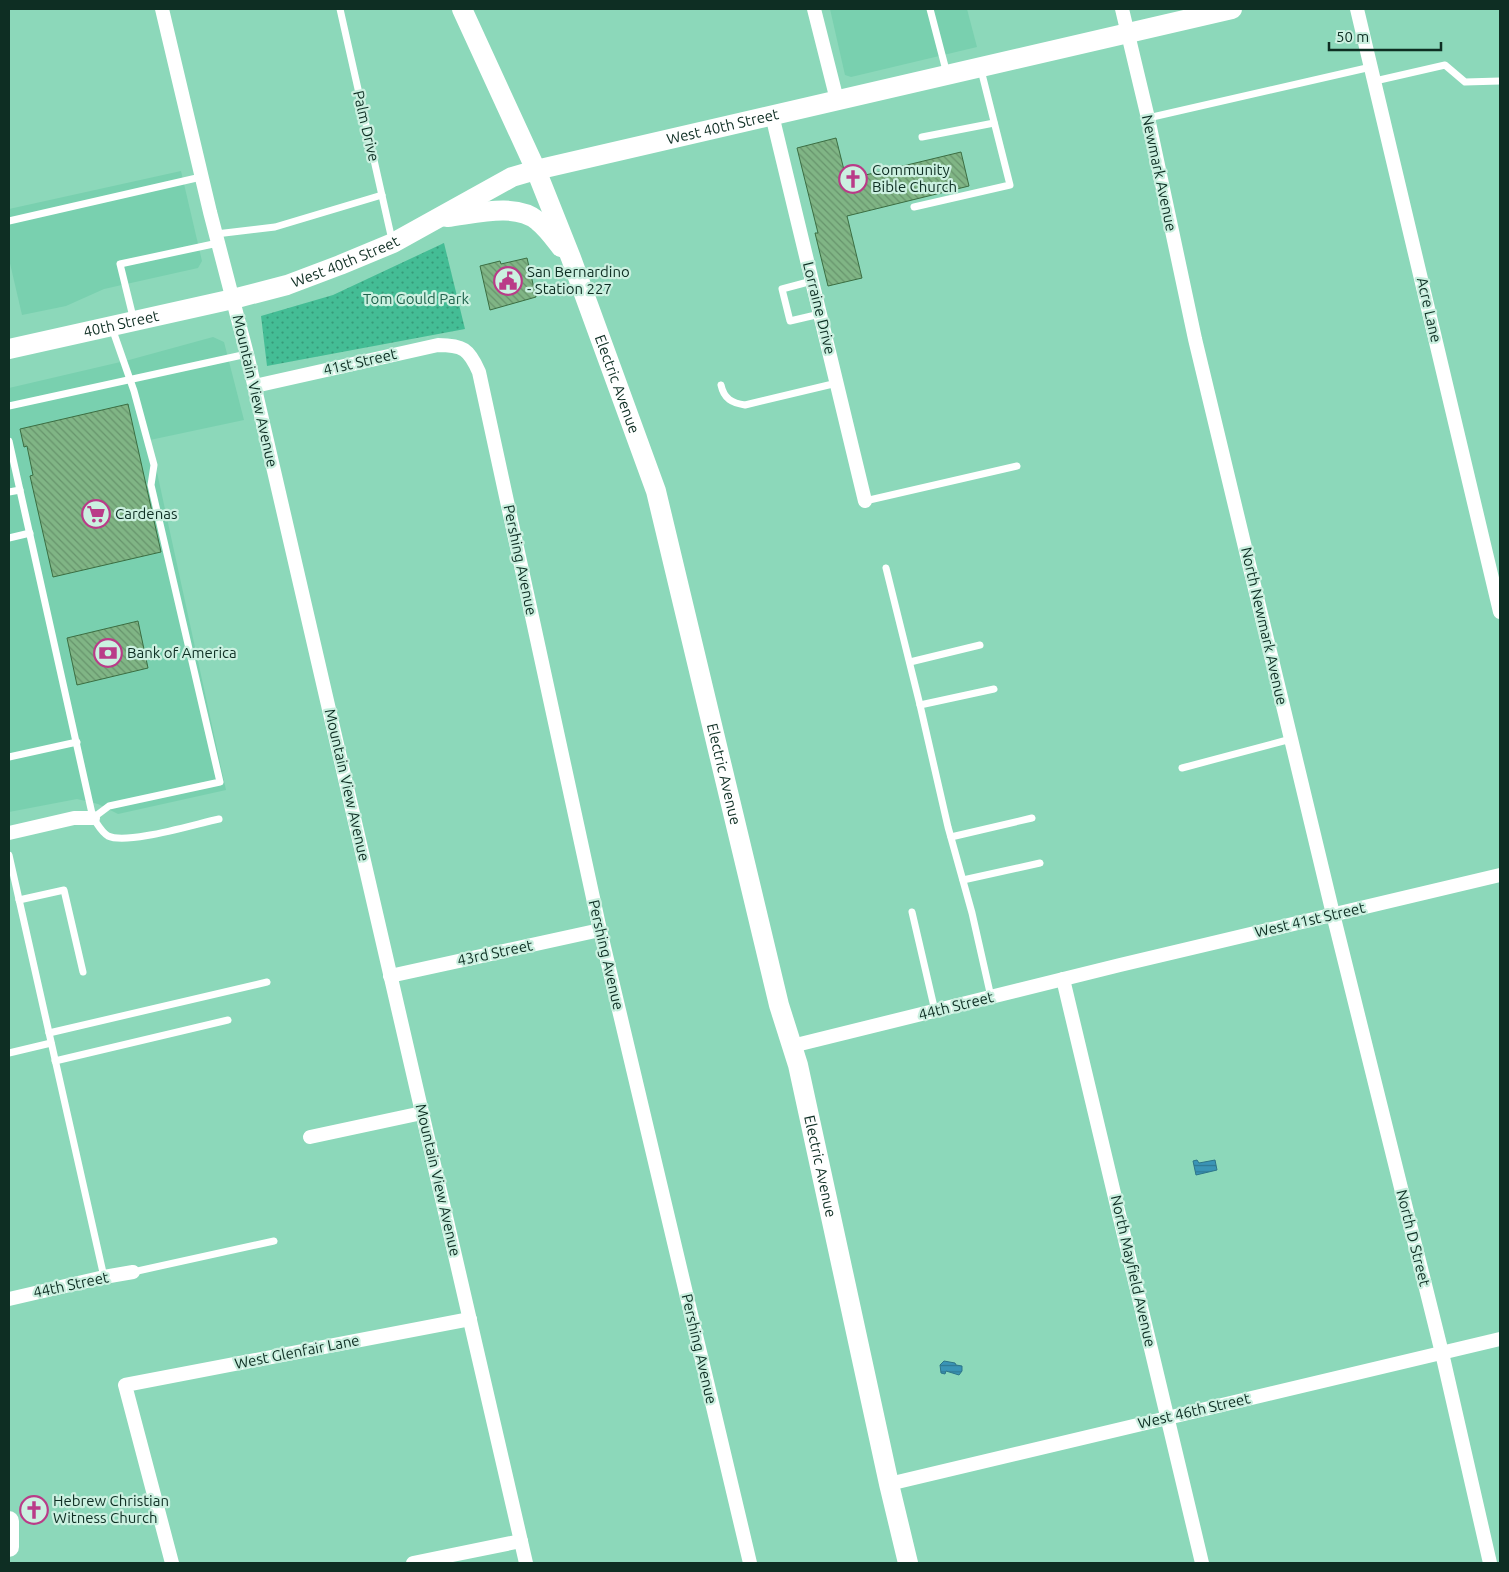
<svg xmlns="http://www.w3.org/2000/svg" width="1509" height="1572" font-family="Ubuntu,sans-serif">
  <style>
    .built { fill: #79d0af }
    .grass { fill: url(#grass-dots) }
    .water { fill: url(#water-rules); stroke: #2d758a }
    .building { fill: url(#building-back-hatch); stroke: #3b6e42 }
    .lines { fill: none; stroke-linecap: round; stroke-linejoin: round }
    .lane { stroke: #fff; stroke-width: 7 }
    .street { stroke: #fff; stroke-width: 14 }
    .secondary { stroke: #fff; stroke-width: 20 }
    .labels { text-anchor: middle; stroke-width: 4.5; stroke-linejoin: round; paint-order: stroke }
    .street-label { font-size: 15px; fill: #0e2e23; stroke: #cbf0e0 }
    .poi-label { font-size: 15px; fill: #0e2e23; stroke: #cbf0e0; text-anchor: start }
    .park-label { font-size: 15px; fill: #20644d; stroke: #cbf0e0 }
  </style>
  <defs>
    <pattern id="grass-dots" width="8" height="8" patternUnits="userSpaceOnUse" patternTransform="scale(1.25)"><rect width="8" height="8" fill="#44bd95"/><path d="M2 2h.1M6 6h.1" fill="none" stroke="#379a79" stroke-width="1.8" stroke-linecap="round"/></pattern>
    <pattern id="water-rules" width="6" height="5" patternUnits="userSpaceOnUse" patternTransform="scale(1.25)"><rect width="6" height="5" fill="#3a94b6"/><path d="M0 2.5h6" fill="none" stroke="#2f7994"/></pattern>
    <pattern id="building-back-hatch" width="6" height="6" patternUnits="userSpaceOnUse" patternTransform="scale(1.25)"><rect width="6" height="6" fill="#80b585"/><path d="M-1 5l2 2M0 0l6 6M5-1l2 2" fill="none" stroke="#67946c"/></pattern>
  </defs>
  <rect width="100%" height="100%" fill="#8cd8ba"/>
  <g class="built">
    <polygon points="830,9 967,9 977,47 851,77 845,75"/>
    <polygon points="181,171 202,261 198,268 104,289 66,306 22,315 9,259 9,209"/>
    <polygon points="213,337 224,342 244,420 150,440 226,790 118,814 98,804 77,799 9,812 9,388 129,360"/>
  </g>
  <polygon class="grass" points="444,243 465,329 267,366 261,316 333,295"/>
  <g class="water">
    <polygon points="1197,1160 1199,1163 1215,1160 1217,1170 1196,1175 1193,1161"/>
    <polygon points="944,1361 955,1363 956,1365 962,1366 962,1371 959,1375 946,1371 945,1374 941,1373 940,1365"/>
  </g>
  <g class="building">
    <polygon points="836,138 846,178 852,177 853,178 961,152 969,186 847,216 862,278 828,286 815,233 818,233 797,148"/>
    <polygon points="527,258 536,297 490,310 480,266 500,261 501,264"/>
    <polygon points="128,404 161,552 53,577 30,476 33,475 27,446 24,447 20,429"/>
    <polygon points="138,621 148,668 77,685 67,638"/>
  </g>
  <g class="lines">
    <g class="lane">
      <polyline points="340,9 392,240"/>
      <polyline points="930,9 947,74"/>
      <polyline points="1375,81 1445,65 1465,82 1500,81"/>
      <polyline points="1148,118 1371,67"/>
      <polyline points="922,137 994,123"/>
      <polyline points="914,207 1010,185 981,70"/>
      <polyline points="9,221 201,177"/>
      <polyline points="216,234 275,227 382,195"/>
      <polyline points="812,281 782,289 790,321 820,314"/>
      <polyline points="134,321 120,264 218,243"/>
      <path d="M 721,385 C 724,399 732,403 745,405 L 837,383"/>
      <polyline points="9,406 247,354"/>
      <path d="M 9,441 L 93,818 C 97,823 101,832 108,836 C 127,845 195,824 219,819"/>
      <polyline points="9,492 20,490"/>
      <polyline points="865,501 1017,466"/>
      <polyline points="9,538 30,533"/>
      <polyline points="886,568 920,705 948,827 972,913 991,997"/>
      <polyline points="910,662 980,645"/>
      <polyline points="920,705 994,689"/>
      <polyline points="9,757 77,742"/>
      <polyline points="1182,768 1291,739"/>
      <polyline points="93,818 109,806 220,782 151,485 154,465 134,391 112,328"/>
      <polyline points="951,837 1032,818"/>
      <polyline points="9,855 104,1277"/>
      <polyline points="963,880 1040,863"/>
      <polyline points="19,900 64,890 83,972"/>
      <polyline points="912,912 935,1011"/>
      <polyline points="49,1033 267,982"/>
      <polyline points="9,1053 51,1043"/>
      <polyline points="55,1061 228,1020"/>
      <polyline points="133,1272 274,1241"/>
    </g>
    <g class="street">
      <polyline points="162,9 210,212 247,354 526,1563"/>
      <polyline points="814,9 837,100"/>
      <polyline points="1122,9 1148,118 1195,339 1333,914 1442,1353 1490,1563"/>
      <polyline points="1357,9 1500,612"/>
      <polyline points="772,115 865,501"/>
      <path d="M 255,386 L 438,345 C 463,345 469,349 479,372 L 600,930 L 750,1563"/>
      <polyline points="9,833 74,818 93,818"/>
      <polyline points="390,976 600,930"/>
      <polyline points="1063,979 1202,1563"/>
      <polyline points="792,1046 1120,965 1500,875"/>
      <polyline points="310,1137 422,1113"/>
      <polyline points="9,1299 104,1277 133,1272"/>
      <polyline points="889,1484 1500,1339"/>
      <polyline points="172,1563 125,1385 470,1319"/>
      <polyline points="413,1563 521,1541"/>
    </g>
    <g class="secondary">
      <path id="s1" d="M 462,9 L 536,170 L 571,258 L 656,491 L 779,1005 L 798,1065 L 889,1484 L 908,1563"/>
      <path d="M 447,217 C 474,214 516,202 538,221 C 547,228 554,238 561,247"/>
      <path id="s2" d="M 9,349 L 233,299 L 287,285 L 340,265 L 393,243 L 512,177 L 536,170 L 1232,9"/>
      <polyline points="9,1521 9,1547"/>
    </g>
  </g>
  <defs>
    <symbol id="church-ring" viewBox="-11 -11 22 22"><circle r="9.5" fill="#cbf0e0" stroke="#ba3b88" stroke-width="1.5"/><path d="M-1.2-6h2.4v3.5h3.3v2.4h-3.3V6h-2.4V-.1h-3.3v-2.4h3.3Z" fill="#ba3b88"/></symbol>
    <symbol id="civic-ring" viewBox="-11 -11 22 22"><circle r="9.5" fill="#cbf0e0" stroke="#ba3b88" stroke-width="1.5"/><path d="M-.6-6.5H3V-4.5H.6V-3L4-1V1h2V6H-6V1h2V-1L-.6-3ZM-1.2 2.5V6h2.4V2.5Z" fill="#ba3b88"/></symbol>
    <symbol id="supermarket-ring" viewBox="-11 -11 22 22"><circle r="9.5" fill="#cbf0e0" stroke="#ba3b88" stroke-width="1.5"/><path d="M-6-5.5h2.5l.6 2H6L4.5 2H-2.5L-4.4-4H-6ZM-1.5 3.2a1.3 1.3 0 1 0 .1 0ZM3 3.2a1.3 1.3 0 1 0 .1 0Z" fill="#ba3b88"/></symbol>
    <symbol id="bank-ring" viewBox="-11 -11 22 22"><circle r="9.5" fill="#cbf0e0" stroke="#ba3b88" stroke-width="1.5"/><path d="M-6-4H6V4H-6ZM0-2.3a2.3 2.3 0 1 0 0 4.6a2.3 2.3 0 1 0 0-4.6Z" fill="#ba3b88"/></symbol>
  </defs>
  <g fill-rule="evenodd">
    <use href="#church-ring" x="837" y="163" width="32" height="32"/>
    <use href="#civic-ring" x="492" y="265" width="32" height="32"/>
    <use href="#supermarket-ring" x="80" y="498" width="32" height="32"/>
    <use href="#bank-ring" x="92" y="637" width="32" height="32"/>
    <use href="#church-ring" x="18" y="1494" width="32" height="32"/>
  </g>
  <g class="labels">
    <g class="street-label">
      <text transform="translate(366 126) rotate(77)" y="5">Palm Drive</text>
      <text dy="5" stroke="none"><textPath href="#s2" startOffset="752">West 40th Street</textPath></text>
      <text transform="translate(1159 173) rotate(78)" y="5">Newmark Avenue</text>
      <text dy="5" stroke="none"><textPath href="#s2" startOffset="348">West 40th Street</textPath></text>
      <text transform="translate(819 308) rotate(76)" y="5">Lorraine Drive</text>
      <text transform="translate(1429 310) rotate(77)" y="5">Acre Lane</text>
      <text dy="5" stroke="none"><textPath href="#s2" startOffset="115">40th Street</textPath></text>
      <text transform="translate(360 362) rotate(-13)" y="5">41st Street</text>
      <text dy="5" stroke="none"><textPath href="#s1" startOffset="406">Electric Avenue</textPath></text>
      <text transform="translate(255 391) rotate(77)" y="5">Mountain View Avenue</text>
      <text transform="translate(520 560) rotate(78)" y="5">Pershing Avenue</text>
      <text transform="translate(1264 626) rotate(77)" y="5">North Newmark Avenue</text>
      <text dy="5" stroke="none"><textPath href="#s1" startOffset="811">Electric Avenue</textPath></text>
      <text transform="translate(347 785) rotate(77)" y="5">Mountain View Avenue</text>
      <text transform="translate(1310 920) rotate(-13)" y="5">West 41st Street</text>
      <text transform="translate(495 953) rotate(-12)" y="5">43rd Street</text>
      <text transform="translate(606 955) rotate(77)" y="5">Pershing Avenue</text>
      <text transform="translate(956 1006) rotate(-14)" y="5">44th Street</text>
      <text dy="5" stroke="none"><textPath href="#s1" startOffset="1215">Electric Avenue</textPath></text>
      <text transform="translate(438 1180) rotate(77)" y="5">Mountain View Avenue</text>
      <text transform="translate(1413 1238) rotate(76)" y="5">North D Street</text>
      <text transform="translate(1133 1271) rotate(77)" y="5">North Mayfield Avenue</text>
      <text transform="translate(71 1285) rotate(-12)" y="5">44th Street</text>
      <text transform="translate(699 1349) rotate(77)" y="5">Pershing Avenue</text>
      <text transform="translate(297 1352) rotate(-11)" y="5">West Glenfair Lane</text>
      <text transform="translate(1194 1411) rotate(-13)" y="5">West 46th Street</text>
    </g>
    <g class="poi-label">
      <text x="872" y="175">Community<tspan x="872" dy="17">Bible Church</tspan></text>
      <text x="527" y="277">San Bernardino<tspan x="527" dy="17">- Station 227</tspan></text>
      <text x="115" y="519">Cardenas</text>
      <text x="127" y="658">Bank of America</text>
      <text x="53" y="1506">Hebrew Christian<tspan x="53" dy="17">Witness Church</tspan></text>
    </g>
    <g class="park-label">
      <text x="416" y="304">Tom Gould Park</text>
    </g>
  </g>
  <rect width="1509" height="1572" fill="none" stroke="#0e2e23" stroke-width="20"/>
  <path d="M1329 42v8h112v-8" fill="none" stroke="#0e2e23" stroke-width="2.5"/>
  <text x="1336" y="42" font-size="15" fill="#0e2e23" stroke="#cbf0e0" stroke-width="4" paint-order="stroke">50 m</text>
</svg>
